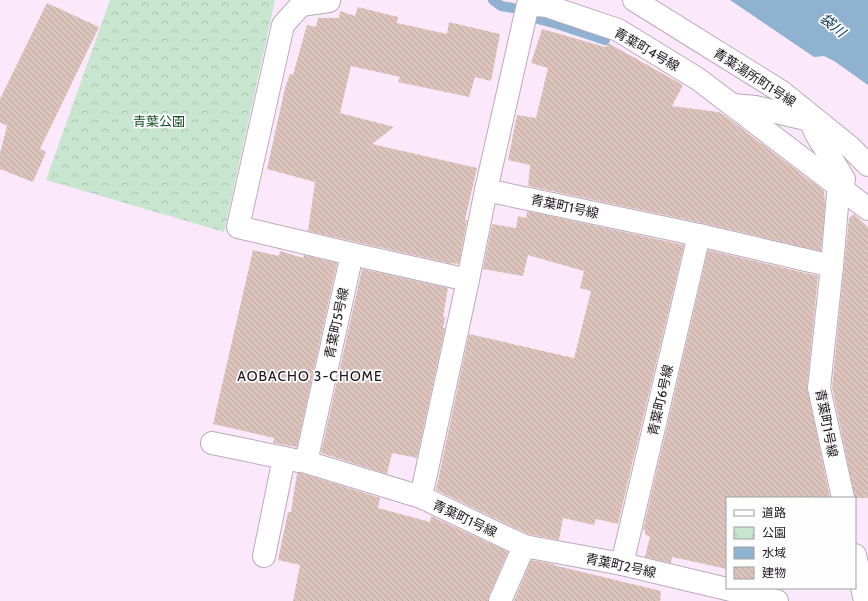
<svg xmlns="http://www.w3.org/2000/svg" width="868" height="601" font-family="Cabin,'Noto Sans JP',sans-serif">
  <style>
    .park { fill: url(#park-crowns) }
    .water { fill: #8eb2d0 }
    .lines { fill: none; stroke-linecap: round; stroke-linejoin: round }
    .stream { stroke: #8eb2d0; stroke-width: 10 }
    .building { fill: url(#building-back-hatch) }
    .street-casing { stroke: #baaaba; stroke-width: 24 }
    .street { stroke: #fff; stroke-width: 22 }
    .labels { text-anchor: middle; stroke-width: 3.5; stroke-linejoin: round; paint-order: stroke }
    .street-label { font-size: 13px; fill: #1a141a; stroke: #fdfdfd }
    .park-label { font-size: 13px; fill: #124f2a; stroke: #fdfdfd }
    .water-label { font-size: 14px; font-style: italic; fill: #0c3856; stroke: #fdfdfd }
    .neighbourhood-label { font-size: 14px; letter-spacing: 1px; fill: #1a141a; stroke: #fdfdfd }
  </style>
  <defs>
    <pattern id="park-crowns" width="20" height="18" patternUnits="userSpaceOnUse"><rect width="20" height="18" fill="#c8e6cf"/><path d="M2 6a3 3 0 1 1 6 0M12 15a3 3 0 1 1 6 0" fill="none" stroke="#abc4b1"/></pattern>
    <pattern id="building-back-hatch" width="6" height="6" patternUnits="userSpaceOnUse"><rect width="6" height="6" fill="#dcc4bc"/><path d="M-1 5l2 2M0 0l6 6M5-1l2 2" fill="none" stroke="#bca8a1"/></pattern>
  </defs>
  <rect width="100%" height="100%" fill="#fbe9fb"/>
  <polygon class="park" points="110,0 275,0 224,232 46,180"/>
  <polygon class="water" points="730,0 868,0 868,85 834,61 824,56 814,57"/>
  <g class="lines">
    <g class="stream">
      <polyline points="493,0 501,6 513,8"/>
      <polyline points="534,18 557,24 605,40"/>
    </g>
  </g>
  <g class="building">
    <polygon points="47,3 99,27 40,149 46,152 33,182 0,169 0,153 7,126 0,122 0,99"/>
    <polygon points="358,7 398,17 397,23 447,34 449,22 500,34 491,81 475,77 469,97 398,82 400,77 351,66 340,113 394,127 372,144 477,168 465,220 467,220 459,264 453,263 453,264 308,231 315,182 267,169 285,88 290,74 293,75 307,25 316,27 318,18 339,18 340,11 355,16"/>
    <polygon points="542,29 605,47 608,43 683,85 672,106 718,112 724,115 824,191 825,205 821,251 702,223 528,186 530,165 508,160 517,115 536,118 548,68 531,63"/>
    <polygon points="527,211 684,245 618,524 596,519 594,525 563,518 559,540 528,534 436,490 469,334 574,358 591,291 580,288 584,271 528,255 523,276 483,269 492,224 516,228 518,216 526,218"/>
    <polygon points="854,214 868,227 868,498 855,498 832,387 849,218"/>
    <polygon points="253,250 279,256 280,251 303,258 304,255 337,263 297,447 273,443 274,438 213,424"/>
    <polygon points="708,250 818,276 807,387 830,498 727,498 727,569 672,557 671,563 645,557 650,536 645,535 645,530 643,530"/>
    <polygon points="362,269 448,288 443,317 445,318 443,328 445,328 417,458 392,453 387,474 321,453"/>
    <polygon points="297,473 301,473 380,498 378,508 430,522 431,516 508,552 489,596 488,601 293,601 300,565 278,560 288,512 291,512"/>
    <polygon points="531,560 553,564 553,565 661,591 660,601 514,601"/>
  </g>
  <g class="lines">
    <defs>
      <g id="street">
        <polyline points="634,0 782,92 850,147 868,165"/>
        <polyline points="329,1 301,5 283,25 238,227 352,254"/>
        <polyline points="733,105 755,107 810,120"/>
        <polyline points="809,117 816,134 844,179 842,189 868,209"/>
        <polyline points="486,190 528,4 547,6 618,30 698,79 842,189 838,194 832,266"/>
        <polyline points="212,443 299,461"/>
        <polyline points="421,497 306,462 352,254 468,280"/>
        <polyline points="524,546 421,497 468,280 486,190 699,235 832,266 819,388 843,498"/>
        <polyline points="855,555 865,601"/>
        <polyline points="264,556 284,458"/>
        <polyline points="622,564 699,235"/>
        <polyline points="500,601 524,546 622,564 777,601"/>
      </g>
    </defs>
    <use href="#street" class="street-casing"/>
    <use href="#street" class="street"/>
  </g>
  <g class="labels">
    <g class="street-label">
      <text transform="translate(647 49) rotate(30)" y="5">青葉町4号線</text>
      <text transform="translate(755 77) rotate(33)" y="5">青葉湯所町1号線</text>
      <text transform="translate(565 206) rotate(12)" y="5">青葉町1号線</text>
      <text transform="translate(336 323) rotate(-78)" y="5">青葉町5号線</text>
      <text transform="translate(660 400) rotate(-77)" y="5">青葉町6号線</text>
      <text transform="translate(827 423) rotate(79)" y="5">青葉町1号線</text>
      <text transform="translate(465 518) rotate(25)" y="5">青葉町1号線</text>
      <text transform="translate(621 565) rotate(12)" y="5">青葉町2号線</text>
    </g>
    <g class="park-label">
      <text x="159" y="126">青葉公園</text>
    </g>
    <g class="water-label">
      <text transform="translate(833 25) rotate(39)" y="5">袋川</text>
    </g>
    <g class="neighbourhood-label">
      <text x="310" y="381">AOBACHO 3-CHOME</text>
    </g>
  </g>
  <rect x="726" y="497" width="130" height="92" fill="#fdfdfd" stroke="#a2a0a2"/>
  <rect x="734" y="510" width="20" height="6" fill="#ffffff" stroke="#a2a0a2"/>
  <text x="762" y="517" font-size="12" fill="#1a141a">道路</text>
  <rect x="734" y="527" width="20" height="12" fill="url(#park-crowns)" stroke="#a2a0a2"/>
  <text x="762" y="537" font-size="12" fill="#1a141a">公園</text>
  <rect x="734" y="547" width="20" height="12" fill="#8eb2d0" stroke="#a2a0a2"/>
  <text x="762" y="557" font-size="12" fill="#1a141a">水域</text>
  <rect x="734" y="567" width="20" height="12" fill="url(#building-back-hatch)" stroke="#a2a0a2"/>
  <text x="762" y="577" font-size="12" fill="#1a141a">建物</text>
</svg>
